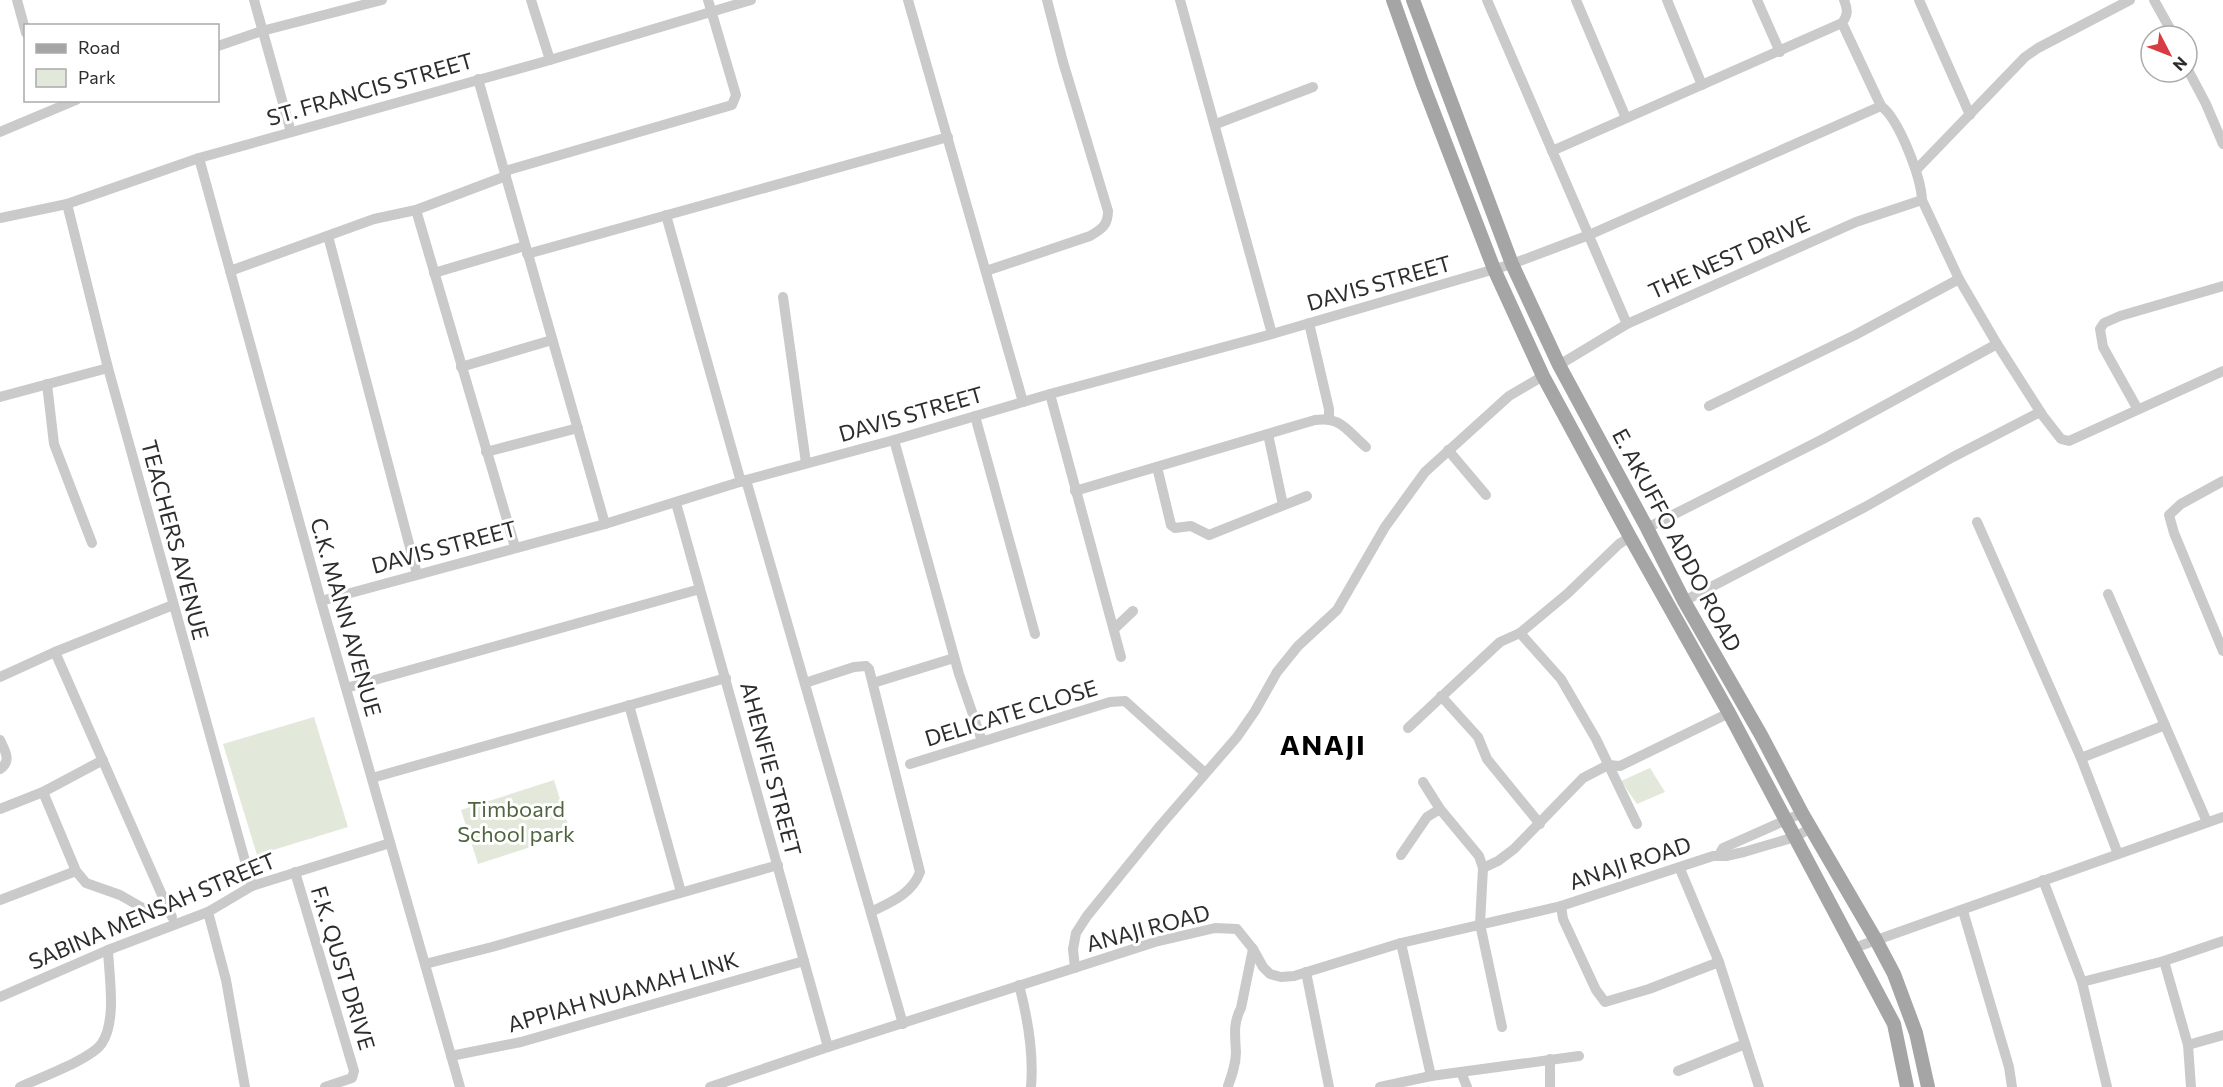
<svg xmlns="http://www.w3.org/2000/svg" width="2223" height="1087" font-family="Commissioner,sans-serif">
  <style>
    .green { fill: #e2e9db }
    .lines { fill: none; stroke-linecap: round; stroke-linejoin: round }
    .minor { stroke: #cacaca; stroke-width: 10 }
    .major { stroke: #a5a5a5; stroke-width: 14 }
    .labels { text-anchor: middle; stroke-width: 6; stroke-linejoin: round; paint-order: stroke }
    .street-label { font-size: 22px; fill: #2d2d2d; stroke: #fff }
    .park-label { font-size: 22px; fill: #4f653e; stroke: #fff }
    .district-label { font-size: 28px; font-weight: bold; letter-spacing: 1.5px; fill: #000; stroke: #fff }
  </style>
  <rect width="100%" height="100%" fill="#fff"/>
  <g class="green">
    <polygon points="314,717 348,827 257,855 223,744"/>
    <polygon points="1650,768 1665,792 1637,804 1621,781"/>
    <polygon points="554,780 571,834 478,864 461,810"/>
  </g>
  <g class="lines">
    <g class="minor">
      <polyline points="17,0 26,33"/>
      <polyline points="254,0 291,132"/>
      <polyline points="531,0 550,60"/>
      <polyline points="908,0 1023,402"/>
      <polyline points="1180,0 1272,334"/>
      <polyline points="1487,0 1627,324"/>
      <polyline points="1576,0 1626,118"/>
      <polyline points="1667,0 1702,85"/>
      <polyline points="1757,0 1780,52"/>
      <polyline points="1919,0 1970,115"/>
      <polyline points="2154,0 2174,36"/>
      <polyline points="1842,23 1881,106"/>
      <polyline points="218,46 262,31 382,0"/>
      <polyline points="2187,68 2206,104 2223,144"/>
      <polyline points="478,79 605,524"/>
      <polyline points="1216,124 1313,87"/>
      <polyline points="0,132 76,100"/>
      <path d="M 1552,151 L 1842,23 C 1848,15 1848,10 1844,0"/>
      <polyline points="199,158 321,601 460,1087"/>
      <polyline points="1917,169 2025,57 2038,48 2130,0"/>
      <polyline points="505,171 732,105 736,95 708,0"/>
      <polyline points="67,204 108,368 252,886"/>
      <polyline points="416,210 515,547"/>
      <polyline points="666,215 741,482"/>
      <polyline points="0,218 67,204 199,158 550,60 751,0"/>
      <polyline points="328,236 417,574"/>
      <polyline points="527,254 948,137"/>
      <polyline points="230,271 374,219 416,210 506,176"/>
      <path d="M 986,271 L 1090,236 C 1102,229 1108,225 1108,211 L 1063,62 L 1047,0"/>
      <polyline points="434,273 525,246"/>
      <polyline points="783,297 806,463"/>
      <polyline points="1309,323 1329,409 1329,418"/>
      <polyline points="1559,365 1627,324 1856,222 1922,200"/>
      <polyline points="461,367 552,340"/>
      <polyline points="47,384 54,444 92,543"/>
      <polyline points="1050,394 1121,657"/>
      <polyline points="0,397 108,368"/>
      <polyline points="1709,406 1855,335 1959,279"/>
      <polyline points="2137,408 2103,347 2100,329 2104,323 2120,316 2223,286"/>
      <polyline points="975,416 1035,634"/>
      <polyline points="1268,434 1283,505"/>
      <polyline points="894,440 959,674 982,741"/>
      <polyline points="1448,450 1486,495"/>
      <polyline points="486,452 578,428"/>
      <polyline points="1157,467 1171,525 1175,528 1191,526 1209,535 1307,496"/>
      <polyline points="746,480 903,1024"/>
      <polyline points="2223,481 2181,504 2169,515 2174,533 2223,651"/>
      <path d="M 1075,491 L 1315,420 C 1341,416 1347,431 1366,447"/>
      <polyline points="676,503 828,1047"/>
      <polyline points="1977,522 2081,758 2118,854"/>
      <polyline points="1647,528 1823,439 1997,344"/>
      <polyline points="2108,594 2207,822"/>
      <path d="M 321,601 L 605,524 L 746,480 L 894,440 L 1050,394 L 1272,334 L 1512,264 L 1589,235 L 1881,106 C 1899,119 1921,177 1922,200 L 1959,279 L 1997,344 L 2043,416 L 2061,439 L 2069,441 L 2223,371"/>
      <polyline points="1684,601 1865,507 1953,457 2040,412"/>
      <polyline points="1114,629 1133,611"/>
      <polyline points="1520,633 1561,679 1596,739 1637,824"/>
      <polyline points="55,652 169,911"/>
      <polyline points="0,677 55,652 173,605"/>
      <path d="M 805,683 L 854,667 L 866,666 L 869,669 L 920,872 C 912,894 891,902 871,912"/>
      <polyline points="873,683 954,658"/>
      <polyline points="346,688 700,589"/>
      <polyline points="1441,696 1478,737 1487,759 1540,824"/>
      <polyline points="629,705 681,892"/>
      <polyline points="1408,728 1500,642 1520,633 1567,594 1619,544 1630,537"/>
      <path d="M 0,740 C 5,751 12,761 0,769"/>
      <polyline points="2081,758 2165,725"/>
      <polyline points="910,764 1110,702 1125,701 1205,773"/>
      <polyline points="372,778 726,678"/>
      <polyline points="1423,782 1440,809 1479,856 1483,868 1480,924 1502,1027"/>
      <polyline points="43,792 76,871 86,883 120,895 148,911 169,911 172,917"/>
      <polyline points="0,809 43,792 103,760"/>
      <polyline points="1401,855 1427,817 1440,809"/>
      <polyline points="1719,855 1723,848 1802,813"/>
      <polyline points="1483,868 1498,861 1514,849 1583,778 1608,765 1620,766 1729,713"/>
      <polyline points="1680,869 1719,962 1759,1087"/>
      <polyline points="295,872 354,1071 352,1078 325,1087"/>
      <polyline points="2043,880 2082,982 2107,1087"/>
      <polyline points="0,900 76,871"/>
      <polyline points="1561,906 1563,919 1596,990 1605,1002 1649,989 1719,962"/>
      <polyline points="1963,911 2009,1067 2012,1087"/>
      <polyline points="208,912 226,980 245,1087"/>
      <polyline points="1401,943 1431,1076"/>
      <polyline points="1854,948 2223,817"/>
      <polyline points="2164,961 2223,941"/>
      <polyline points="425,964 492,947 778,865"/>
      <polyline points="1075,968 1073,949 1076,933 1087,916 1160,826 1237,737 1255,711 1277,672 1298,646 1337,610 1385,527 1425,472 1509,396 1543,376"/>
      <polyline points="1306,972 1329,1087"/>
      <polyline points="2082,982 2164,961 2188,1045 2191,1087"/>
      <path d="M 1019,985 C 1028,1019 1034,1052 1031,1087"/>
      <polyline points="0,997 108,950 208,912 252,886 390,843"/>
      <polyline points="2188,1045 2223,1035"/>
      <polyline points="451,1056 521,1042 804,961"/>
      <polyline points="1678,1071 1745,1044"/>
      <polyline points="1461,1072 1467,1087"/>
      <path d="M 1228,1086 C 1232,1075 1236,1064 1236,1052 C 1235,1035 1233,1023 1241,1008 L 1253,949"/>
      <path d="M 20,1087 C 39,1078 92,1059 102,1043 C 117,1020 109,976 108,950"/>
      <polyline points="710,1087 828,1047 1155,942 1215,928 1237,929 1253,949 1263,967 1270,974 1281,977 1294,976 1401,943 1561,906 1713,856 1726,856 1744,852 1795,837 1811,828"/>
      <polyline points="1380,1087 1431,1076 1579,1056"/>
      <polyline points="1550,1087 1550,1059"/>
    </g>
    <g class="major">
      <polyline points="1393,0 1422,82 1494,269 1543,376 1630,537 1729,713 1894,1024 1907,1087"/>
      <polyline points="1413,0 1512,264 1559,365 1647,528 1684,601 1761,735 1802,813 1876,940 1894,974 1916,1033 1928,1087"/>
    </g>
  </g>
  <g class="labels">
    <g class="street-label">
      <text transform="translate(370 89) rotate(-16)" y="8">ST. FRANCIS STREET</text>
      <text transform="translate(1729 257) rotate(-24)" y="8">THE NEST DRIVE</text>
      <text transform="translate(1379 283) rotate(-16)" y="8">DAVIS STREET</text>
      <text transform="translate(911 414) rotate(-16)" y="8">DAVIS STREET</text>
      <text transform="translate(175 540) rotate(75)" y="8">TEACHERS AVENUE</text>
      <text transform="translate(1677 540) rotate(62)" y="8">E. AKUFFO ADDO ROAD</text>
      <text transform="translate(444 547) rotate(-15)" y="8">DAVIS STREET</text>
      <text transform="translate(346 617) rotate(74)" y="8">C.K. MANN AVENUE</text>
      <text transform="translate(1011 713) rotate(-17)" y="8">DELICATE CLOSE</text>
      <text transform="translate(771 769) rotate(75)" y="8">AHENFIE STREET</text>
      <text transform="translate(1630 863) rotate(-18)" y="8">ANAJI ROAD</text>
      <text transform="translate(152 911) rotate(-23)" y="8">SABINA MENSAH STREET</text>
      <text transform="translate(1148 928) rotate(-15)" y="8">ANAJI ROAD</text>
      <text transform="translate(343 968) rotate(73)" y="8">F.K. QUST DRIVE</text>
      <text transform="translate(623 992) rotate(-16)" y="8">APPIAH NUAMAH LINK</text>
    </g>
    <g class="park-label">
      <text x="516" y="817">Timboard<tspan x="516" dy="25">School park</tspan></text>
    </g>
    <g class="district-label">
      <text x="1323" y="755">ANAJI</text>
    </g>
  </g>
  <rect x="24" y="24" width="195" height="78" fill="#ffffff" stroke="#ababab" stroke-width="1.5"/>
  <rect x="36" y="44" width="30" height="9" fill="#a5a5a5" stroke="#ababab" stroke-width="1.5"/>
  <text x="78" y="54" font-size="18" fill="#2d2d2d">Road</text>
  <rect x="36" y="69" width="30" height="18" fill="#e2e9db" stroke="#ababab" stroke-width="1.5"/>
  <text x="78" y="84" font-size="18" fill="#2d2d2d">Park</text>
  <g transform="translate(2169 54) rotate(132)"><circle r="28" fill="#ffffff" stroke="#ababab" stroke-width="1.5"/>
  <path d="M0-4.5L10 22L0 15L-10 22Z" fill="#d83b42"/>
  <text y="-9" font-size="16" font-weight="bold" text-anchor="middle" fill="#2d2d2d">N</text>
  </g>
</svg>
